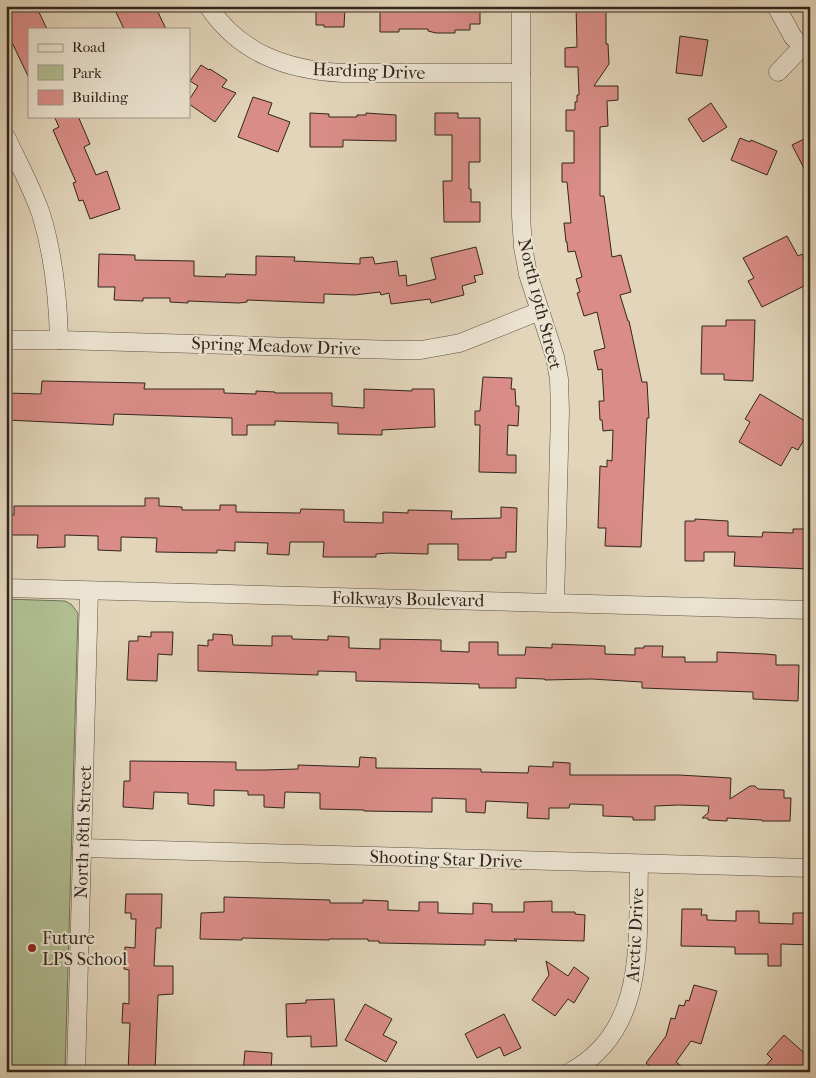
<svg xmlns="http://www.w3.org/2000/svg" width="816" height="1078" font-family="'IM FELL French Canon',serif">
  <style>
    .green { fill: #b0be92; stroke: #707258 }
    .building { fill: #da8d88; stroke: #31251d }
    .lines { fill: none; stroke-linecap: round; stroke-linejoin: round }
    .minor-casing { stroke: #5d5144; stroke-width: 19 }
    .minor { stroke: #ece4d2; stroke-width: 18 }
    .poi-dot { fill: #8f2418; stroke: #ece4d2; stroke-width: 2 }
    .labels { text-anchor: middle; stroke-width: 4; stroke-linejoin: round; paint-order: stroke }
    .street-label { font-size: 18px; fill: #31251d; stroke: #ece4d2 }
    .poi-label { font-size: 18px; fill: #31251d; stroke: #ece4d2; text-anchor: start }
  </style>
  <rect width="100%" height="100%" fill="#e2d5ba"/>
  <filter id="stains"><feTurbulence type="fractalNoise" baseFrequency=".004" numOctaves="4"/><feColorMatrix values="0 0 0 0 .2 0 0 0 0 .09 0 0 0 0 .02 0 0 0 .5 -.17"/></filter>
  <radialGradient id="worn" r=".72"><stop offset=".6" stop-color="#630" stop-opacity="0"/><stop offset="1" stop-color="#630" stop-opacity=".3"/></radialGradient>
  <polygon class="green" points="6,599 65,601 71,604 78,613 65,1072 6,1072"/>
  <g class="building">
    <polygon points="6,6 36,6 47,29 29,29 29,78 6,30"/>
    <polygon points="113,6 155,6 166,29 124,29"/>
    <polygon points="316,6 345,6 344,27 324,27 324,25 316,25"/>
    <polygon points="380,6 480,6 480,24 470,24 470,30 455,30 455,33 436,33 428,31 428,29 399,29 399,32 380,32"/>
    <polygon points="576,6 606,6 606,44 608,44 609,64 594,86 618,86 618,100 607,101 608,126 600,127 600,196 604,196 612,257 621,255 631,292 620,295 628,321 629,321 642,382 647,382 649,418 647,418 641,547 605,546 606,528 598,528 600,466 607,467 607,460 612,461 613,430 603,431 602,420 600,420 599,401 604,401 602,369 598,370 594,351 605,348 597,312 584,316 577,293 580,292 576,279 582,277 575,251 568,252 567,242 566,242 564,223 571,223 567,182 562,182 562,163 574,163 574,131 566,131 566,110 575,110 575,102 577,102 577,95 579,95 578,67 565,67 565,48 577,47"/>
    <polygon points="680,36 708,40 702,76 676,73"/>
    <polygon points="201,65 209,70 210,69 227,80 222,87 236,93 215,122 189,104 189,100 198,86 190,81"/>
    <polygon points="253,97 272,103 268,114 290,122 278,152 238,137"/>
    <polygon points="711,103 727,127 703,142 688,119"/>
    <polygon points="310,113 329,114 329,117 357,117 357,115 366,115 366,113 396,115 396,141 343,140 343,147 310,147"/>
    <polygon points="435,113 458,113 458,118 480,118 480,162 469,162 469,189 471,189 471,202 480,202 480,222 444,222 443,181 452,181 452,135 435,135"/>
    <polygon points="54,116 78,116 90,144 84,147 96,175 107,171 120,209 90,219 83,200 79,201 73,183 76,182 53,130 59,127"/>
    <polygon points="810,136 810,180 792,145"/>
    <polygon points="740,138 750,142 751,140 777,151 767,175 731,160"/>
    <polygon points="787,236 798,256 802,254 810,268 810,283 762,307 748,281 754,278 743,258"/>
    <polygon points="476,247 483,274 474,276 476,282 462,286 464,295 431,303 430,299 391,304 389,293 381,295 380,292 355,295 324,294 324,303 247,300 247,302 239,303 188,301 188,303 170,302 170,298 143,298 143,301 114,300 115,287 98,287 99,254 135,255 135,260 194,261 194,276 225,277 226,274 256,275 256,256 295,257 294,261 360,264 360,258 373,257 375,264 397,261 399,276 406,275 407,286 436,279 431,258"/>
    <polygon points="726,320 755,320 753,381 724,380 724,374 701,374 702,326 726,326"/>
    <polygon points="483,377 512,378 511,389 515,389 516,406 519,406 518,426 508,425 507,455 516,455 516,473 479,472 480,425 475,425 475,411 480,411"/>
    <polygon points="42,381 145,383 144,389 224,389 224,393 256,394 256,391 275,392 275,393 332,393 332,406 364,408 364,389 412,391 412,389 434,389 435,427 382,430 382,435 338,434 338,423 275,421 275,425 247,425 247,435 232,435 232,418 114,414 113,425 6,420 6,393 41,394"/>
    <polygon points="760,394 810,424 810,429 798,450 792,447 781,466 739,442 750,422 745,419"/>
    <polygon points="145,498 159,498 159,506 182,507 182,510 220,510 220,505 236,505 236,512 300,513 301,509 344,510 344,522 383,523 383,512 408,513 408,510 452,511 451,519 501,518 501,507 517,508 516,552 506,552 506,558 492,558 492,560 458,560 458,544 428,544 428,554 389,553 376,554 376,557 323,557 324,542 290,542 289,555 267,554 268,543 235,542 235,551 217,550 217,553 156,552 157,538 121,537 121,551 98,550 98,536 65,535 65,547 37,548 38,535 6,535 6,515 14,515 14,506 145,506"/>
    <polygon points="695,519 728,521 728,536 762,537 763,532 793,533 793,529 810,529 810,569 734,566 735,552 704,552 704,561 685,561 685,521 695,521"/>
    <polygon points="151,632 173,632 172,655 158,654 157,681 127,680 129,641 138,641 138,636 151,637"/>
    <polygon points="213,634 232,635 233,645 272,646 272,636 292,636 292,639 328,640 328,636 349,637 349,648 380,649 380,639 441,640 441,651 469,652 469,642 498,642 498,655 525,655 526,647 552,648 552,644 605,646 605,654 635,655 635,648 644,648 644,646 663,646 662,657 685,657 685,662 717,662 717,652 766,654 776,655 776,665 799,665 798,701 753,699 753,692 642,688 642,682 591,679 545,680 545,679 516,678 516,688 479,688 479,684 356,681 356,672 318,671 318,675 198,671 198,645 208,646 208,640 213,640"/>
    <polygon points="360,757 376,758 376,768 481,769 481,772 528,773 529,766 553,767 553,762 570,763 570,775 679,775 731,778 730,799 750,786 755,786 758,789 784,790 784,798 791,798 790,821 762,821 762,820 727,818 727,821 708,820 708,818 702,818 708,813 709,806 679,805 655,806 655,820 633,820 633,817 603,816 603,805 570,804 569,808 549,808 549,819 527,818 528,803 486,801 485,813 466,812 466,799 432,798 432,812 364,811 364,810 320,809 320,793 285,792 284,808 264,807 264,795 248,795 248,791 214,790 214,806 188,804 188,793 154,792 153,809 123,807 124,781 130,781 130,761 236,762 236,770 264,770 298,769 298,765 359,767"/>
    <polygon points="126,894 162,894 161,928 156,928 154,966 173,966 173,994 158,995 155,1072 128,1072 130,1023 122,1023 123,1003 129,1004 129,970 124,969 125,947 135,948 136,919 131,919 131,913 125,913"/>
    <polygon points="224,897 330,900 330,903 363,903 363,900 388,901 388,910 419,911 419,902 438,902 438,913 473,914 473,903 492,904 492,912 524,912 524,902 552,901 552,912 575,912 575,914 585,915 584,941 514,939 517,941 485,940 485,945 379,943 379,941 368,941 368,939 329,939 329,940 242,938 242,940 200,939 201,913 224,912"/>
    <polygon points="682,909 702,909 701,915 707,915 707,920 736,921 736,911 759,911 759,923 793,924 793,913 810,913 810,945 781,944 781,966 768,966 768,954 735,954 735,947 681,946"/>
    <polygon points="546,961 568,976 574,967 589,978 574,1003 568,999 555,1016 532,1000 549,975"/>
    <polygon points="694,985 717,991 701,1044 691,1041 676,1062 689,1072 657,1072 646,1063 666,1036 671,1018 675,1019 679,1005 684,1006 686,1000 689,1001"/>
    <polygon points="334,999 337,1046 311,1047 311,1036 287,1037 286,1004 306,1003 306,1000"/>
    <polygon points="365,1004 392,1019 383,1035 397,1042 386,1062 345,1040"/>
    <polygon points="504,1014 521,1048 504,1056 500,1047 477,1058 465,1034"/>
    <polygon points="784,1035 810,1058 810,1064 802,1072 760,1072 772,1059 767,1054"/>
    <polygon points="245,1051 272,1053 271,1072 243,1072"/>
  </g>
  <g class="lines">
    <defs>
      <g id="minor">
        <path d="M 208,6 C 240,54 288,70 342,73 L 521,73"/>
        <polyline points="521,6 521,216 523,247 528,274 555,357 559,379 560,412 555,602"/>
        <polyline points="776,6 793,37 810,54"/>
        <polyline points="778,72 802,47"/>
        <path d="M 6,137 C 18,162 32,188 41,214 C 54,256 58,296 59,340"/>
        <polyline points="6,340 59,340 397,350 421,350 460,343 540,311"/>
        <polyline points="6,588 810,610"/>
        <polyline points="82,848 810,868"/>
        <polyline points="76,1072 89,591"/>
        <path d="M 570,1072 C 648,1030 637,939 639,864"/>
      </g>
    </defs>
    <use href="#minor" class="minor-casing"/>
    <use href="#minor" class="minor"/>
  </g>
  <circle class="poi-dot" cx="32" cy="948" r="5"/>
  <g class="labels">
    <g class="street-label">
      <text transform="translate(369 71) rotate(2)" y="6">Harding Drive</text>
      <text transform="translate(540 304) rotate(76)" y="6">North 19th Street</text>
      <text transform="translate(276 346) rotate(2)" y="6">Spring Meadow Drive</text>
      <text transform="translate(408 599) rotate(1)" y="6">Folkways Boulevard</text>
      <text transform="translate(83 832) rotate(-88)" y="6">North 18th Street</text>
      <text transform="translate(446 859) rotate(2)" y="6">Shooting Star Drive</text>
      <text transform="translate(635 935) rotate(-87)" y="6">Arctic Drive</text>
    </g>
    <g class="poi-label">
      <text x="42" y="944">Future<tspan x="42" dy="21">LPS School</tspan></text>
    </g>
  </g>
  <rect width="816" height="1078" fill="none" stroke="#e2d5ba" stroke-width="25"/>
  <rect x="8" y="8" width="801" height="1063" fill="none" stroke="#31251d" stroke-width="2.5"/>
  <rect x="12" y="12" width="791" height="1053" fill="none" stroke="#31251d"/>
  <rect x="28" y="28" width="162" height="90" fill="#ece4d2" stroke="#a1988a"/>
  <rect x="38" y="44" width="25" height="8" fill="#ece4d2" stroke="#a1988a"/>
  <text x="72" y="52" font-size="15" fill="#31251d">Road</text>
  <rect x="38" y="65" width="25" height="15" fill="#b0be92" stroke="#a1988a"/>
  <text x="72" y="78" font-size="15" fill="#31251d">Park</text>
  <rect x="38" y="90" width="25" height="15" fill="#da8d88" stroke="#a1988a"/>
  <text x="72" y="102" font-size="15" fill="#31251d">Building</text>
  <rect width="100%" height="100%" filter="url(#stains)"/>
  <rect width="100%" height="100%" fill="url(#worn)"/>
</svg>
